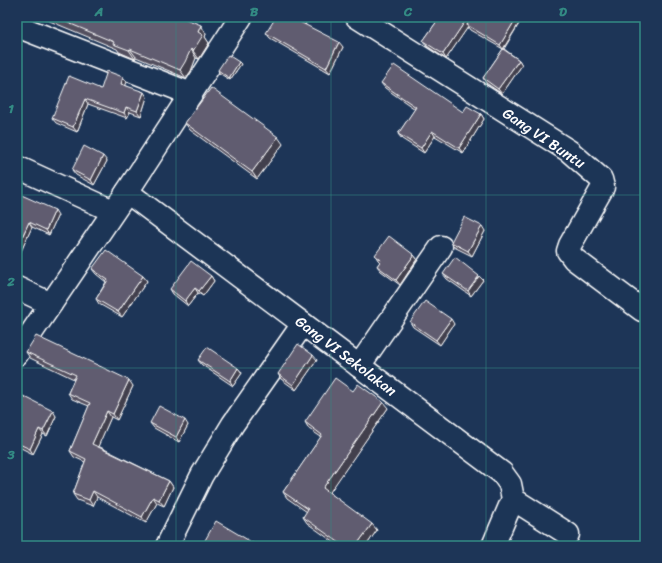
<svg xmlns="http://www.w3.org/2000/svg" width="662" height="563" font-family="Sriracha,sans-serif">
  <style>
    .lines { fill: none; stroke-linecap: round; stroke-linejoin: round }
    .minor-casing { stroke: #fff; stroke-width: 25 }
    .minor { stroke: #1d3557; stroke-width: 22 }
    .wall { fill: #534f5f; stroke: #fff }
    .shaded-wall { fill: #43404e; stroke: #fff }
    .building { fill: #605c6f; stroke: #fff }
    .grid { fill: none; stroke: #338b84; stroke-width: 1; stroke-opacity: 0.55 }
    .labels { text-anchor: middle; stroke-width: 3; stroke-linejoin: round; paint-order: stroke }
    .street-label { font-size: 15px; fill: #fff; stroke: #1d3557 }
    .neatline { fill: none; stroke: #338b84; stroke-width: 1.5 }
    .grid-label { font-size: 13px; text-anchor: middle; font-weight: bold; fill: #338b84 }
  </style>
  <rect width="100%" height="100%" fill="#1d3557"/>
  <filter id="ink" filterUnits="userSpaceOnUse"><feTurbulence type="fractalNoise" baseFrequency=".025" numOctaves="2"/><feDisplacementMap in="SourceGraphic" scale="8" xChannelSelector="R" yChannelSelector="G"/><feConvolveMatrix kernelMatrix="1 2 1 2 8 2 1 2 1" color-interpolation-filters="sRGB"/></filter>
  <g filter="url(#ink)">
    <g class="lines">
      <defs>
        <g id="minor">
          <polyline points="357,17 569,151 601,179 603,187 570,245 568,251 574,259 642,310"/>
          <polyline points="17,26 191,94"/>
          <polyline points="17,167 113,211"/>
          <polyline points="127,192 502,473 510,484 513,499 493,546"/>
          <polyline points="17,288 51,304"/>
          <polyline points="17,354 127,192 241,17"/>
          <polyline points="359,366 441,247"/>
          <polyline points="513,499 568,534"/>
          <polyline points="167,546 202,475 233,424 303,324"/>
        </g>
      </defs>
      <use href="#minor" class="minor-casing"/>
      <use href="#minor" class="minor"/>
    </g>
    <g class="wall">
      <polygon points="40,17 181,17 206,34 205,37 209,43 199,59 196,58 191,71 186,78 136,57 135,59 119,52 117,49"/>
      <polygon points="440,17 523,17 504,49 519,60 522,65 502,94 486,83 483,78 503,49 470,30 468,27 446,59 427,46 423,41"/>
      <polygon points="306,23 305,25 343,47 330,73 270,38 266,33"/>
      <polygon points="239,62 241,64 230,80 219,73 218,70"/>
      <polygon points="123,77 127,82 125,85 147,97 141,116 130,112 127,118 88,104 77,132 56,123 52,118"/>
      <polygon points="381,83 463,112 481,114 484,119 463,153 435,136 424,153 402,139 398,134 415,109 385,88"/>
      <polygon points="185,123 283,144 257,179 190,130"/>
      <polygon points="107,161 94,185 76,175 72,170"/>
      <polygon points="17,193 58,215 49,235 32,227 17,260"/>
      <polygon points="485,231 472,256 454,247 451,242"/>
      <polygon points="375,255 414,255 417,259 400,285 381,271 377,266 380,262 378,260"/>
      <polygon points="92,269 143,276 147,281 122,317 99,304 96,299 106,282 96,274"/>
      <polygon points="443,274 483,280 471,296 447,279"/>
      <polygon points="211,276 214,281 203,296 198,293 188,306 173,294 170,289"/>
      <polygon points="410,322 454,324 440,345 413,327"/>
      <polygon points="26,352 133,386 117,420 111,417 98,446 169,481 173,487 164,506 157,503 146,523 97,497 93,506 77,500 73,494 85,462 74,457 70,451 89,406 72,399 68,393 74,379 30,358"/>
      <polygon points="198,360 238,368 242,373 233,386 202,365"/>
      <polygon points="317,360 296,390 281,379 278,374"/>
      <polygon points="353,391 388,408 329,493 377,530 366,546 339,546 307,523 303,517 307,512 287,498 283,492 321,437 309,429 305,422"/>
      <polygon points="17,393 56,416 47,436 43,434 33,454 17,446"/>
      <polygon points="150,423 188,425 179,442 154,428"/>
      <polygon points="204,542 255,546 207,546"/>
    </g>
    <g class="shaded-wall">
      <polygon points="468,17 473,17 467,25 468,27 446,59 443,54"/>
      <polygon points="517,17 523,17 503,49 500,45"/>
      <polygon points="302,18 306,23 303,27 300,22"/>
      <polygon points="201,25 206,34 205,37 209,43 199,59 193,51 198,32"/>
      <polygon points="339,42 343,47 330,73 326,68"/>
      <polygon points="130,49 136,57 135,59 129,50"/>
      <polygon points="191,49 196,58 191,71 186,78 180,70"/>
      <polygon points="519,60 522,65 502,94 498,89"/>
      <polygon points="239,62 241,64 230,80 229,78"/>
      <polygon points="123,77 127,82 124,89 121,84"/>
      <polygon points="144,92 147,97 141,116 137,111"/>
      <polygon points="85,99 88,104 77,132 73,127"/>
      <polygon points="126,107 130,112 127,118 124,113"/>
      <polygon points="481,114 484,119 463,153 459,148"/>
      <polygon points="432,131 435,136 424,153 421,148"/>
      <polygon points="278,137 283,144 257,179 252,172"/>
      <polygon points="103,156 107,161 94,185 91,180"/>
      <polygon points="55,210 58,215 49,235 46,230"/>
      <polygon points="29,222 32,227 17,260 17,248"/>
      <polygon points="482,226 485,231 472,256 468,251"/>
      <polygon points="414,255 417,259 400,285 396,280"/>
      <polygon points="143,276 147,281 122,317 118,312"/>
      <polygon points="211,276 214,281 203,296 199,291"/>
      <polygon points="479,276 483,280 471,296 468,291"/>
      <polygon points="195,288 198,293 188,306 185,301"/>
      <polygon points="451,319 454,324 440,345 436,340"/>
      <polygon points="313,355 317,360 296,390 293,385"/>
      <polygon points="238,368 242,373 233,386 230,381"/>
      <polygon points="129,380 133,386 117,420 113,414"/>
      <polygon points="383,402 388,408 328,495 323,488"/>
      <polygon points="53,411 56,416 47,436 43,431"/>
      <polygon points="107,411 111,417 97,449 92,444"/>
      <polygon points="185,420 188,425 179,442 176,437"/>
      <polygon points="39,429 43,434 33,454 30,449"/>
      <polygon points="169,481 173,487 164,506 159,500"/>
      <polygon points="93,491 97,497 93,506 89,500"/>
      <polygon points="153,497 157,503 146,523 142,517"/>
      <polygon points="372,524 377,530 366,546 356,546"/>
    </g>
    <g class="building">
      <polygon points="54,17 181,17 201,25 198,32 203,35 193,51 191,49 185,62 180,70 130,49 129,50 113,44 114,42"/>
      <polygon points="276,17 300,17 302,18 300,22 339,42 326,68 266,33"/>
      <polygon points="440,17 468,17 443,54 423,41"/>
      <polygon points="471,17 517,17 500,45 467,25"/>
      <polygon points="503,49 519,60 498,89 483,78"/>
      <polygon points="228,55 239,62 229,78 218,70"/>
      <polygon points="394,65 463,112 467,106 481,114 459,148 432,131 421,148 398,134 416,107 381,83"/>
      <polygon points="107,71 123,77 121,84 144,92 137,111 126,107 124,113 85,99 73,127 52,118 69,76 101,89"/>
      <polygon points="211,88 278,137 252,172 185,123"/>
      <polygon points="84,146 103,156 91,180 72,170"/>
      <polygon points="17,193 55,210 46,230 29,222 17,248"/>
      <polygon points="464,217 482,226 468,251 451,242"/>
      <polygon points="389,236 414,255 396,280 377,266 381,260 375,255"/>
      <polygon points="106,250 143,276 118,312 96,299 108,280 92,269"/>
      <polygon points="455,257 479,276 468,291 443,274"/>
      <polygon points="191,261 211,276 199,291 195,288 185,301 170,289"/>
      <polygon points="425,301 451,319 436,340 410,322"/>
      <polygon points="36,336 129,380 113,414 107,411 92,444 169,481 159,500 153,497 142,517 93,491 89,500 73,494 86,459 70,451 90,403 68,393 76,375 26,352"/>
      <polygon points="298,344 313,355 293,385 278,374"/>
      <polygon points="207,347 238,368 230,381 198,360"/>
      <polygon points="335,378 353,391 358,384 383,402 323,488 372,524 356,546 344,546 303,517 308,509 283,492 322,435 305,422"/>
      <polygon points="17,393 53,411 43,431 39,429 30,449 17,443"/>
      <polygon points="159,406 185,420 176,437 150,423"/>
      <polygon points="216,521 253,543 252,546 212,546 204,542"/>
    </g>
  </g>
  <path class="grid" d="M 176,17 L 176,546M 331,17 L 331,546M 486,17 L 486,546M 17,195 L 645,195M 17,368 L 645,368"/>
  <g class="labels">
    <g class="street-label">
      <text transform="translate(544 138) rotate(34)" y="5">Gang VI Buntu</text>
      <text transform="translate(346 356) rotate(37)" y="5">Gang VI Sekolakan</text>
    </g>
  </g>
  <rect width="662" height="563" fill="none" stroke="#1d3557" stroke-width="44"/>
  <rect x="22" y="22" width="618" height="519" class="neatline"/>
  <g class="grid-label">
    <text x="99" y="16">A</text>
    <text x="254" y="16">B</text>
    <text x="408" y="16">C</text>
    <text x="563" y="16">D</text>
    <text x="11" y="113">1</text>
    <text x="11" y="286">2</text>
    <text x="11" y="459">3</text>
  </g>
</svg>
